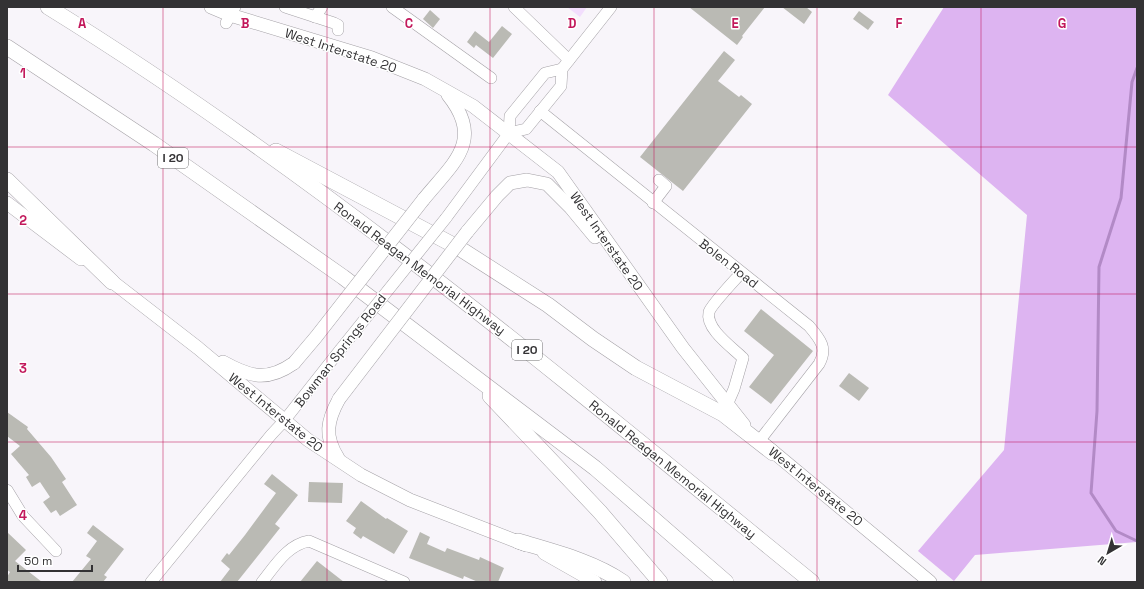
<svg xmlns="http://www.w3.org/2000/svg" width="1144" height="589" font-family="'Space Grotesk',sans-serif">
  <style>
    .green { fill: #f2defd }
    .forest { fill: #ddb4f1 }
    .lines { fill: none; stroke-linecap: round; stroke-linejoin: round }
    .stream { stroke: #b28ac6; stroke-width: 3 }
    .building { fill: #babab4 }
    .minor-casing { stroke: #a4a1a6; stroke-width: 12 }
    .major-casing { stroke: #a4a1a6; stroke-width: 14 }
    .highway-casing { stroke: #a4a1a6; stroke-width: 16 }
    .minor { stroke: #fff; stroke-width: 11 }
    .major { stroke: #fff; stroke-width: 13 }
    .highway { stroke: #fff; stroke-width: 15 }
    .minor-bridge-casing { stroke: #a4a1a6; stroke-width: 12; stroke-linecap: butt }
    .major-bridge-casing { stroke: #a4a1a6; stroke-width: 14; stroke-linecap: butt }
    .minor-bridge { stroke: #fff; stroke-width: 11 }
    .major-bridge { stroke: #fff; stroke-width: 13 }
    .grid { fill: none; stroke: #c2185b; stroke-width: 1; stroke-opacity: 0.55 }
    .labels { text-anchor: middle; stroke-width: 3; stroke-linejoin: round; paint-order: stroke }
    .shield { fill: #fff; stroke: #707071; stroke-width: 1 }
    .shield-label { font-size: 12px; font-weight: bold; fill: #333234 }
    .street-label { font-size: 13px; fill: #333234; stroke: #fff }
    .grid-label { font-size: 13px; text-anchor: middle; font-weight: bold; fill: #c2185b; stroke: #fff; stroke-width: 3; stroke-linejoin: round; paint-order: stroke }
  </style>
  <rect width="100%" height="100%" fill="#f8f5fa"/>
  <polygon class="green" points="567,7 587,7 580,17"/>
  <polygon class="forest" points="944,7 1137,7 1137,542 975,555 954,581 918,551 1004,450 1027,215 888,95"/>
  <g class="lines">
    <polyline class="stream" points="1137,68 1132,82 1121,198 1099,267 1097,411 1091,493 1116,531 1137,541"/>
  </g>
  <g class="building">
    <polygon points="689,7 765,7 742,36 743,37 737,45"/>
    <polygon points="782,7 806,7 812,12 804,24"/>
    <polygon points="430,10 440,19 433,28 423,19"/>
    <polygon points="859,11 874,22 868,30 853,19"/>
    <polygon points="502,26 512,34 493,58 476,45 474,48 467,42 475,31 489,42"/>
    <polygon points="724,51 735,60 718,81 739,97 741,95 752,104 683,191 640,157"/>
    <polygon points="761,309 813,351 771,404 749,387 774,355 744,331"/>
    <polygon points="849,373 869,388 859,401 839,386"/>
    <polygon points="7,412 28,427 27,429 51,457 66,479 62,482 77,505 60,516 56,510 51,513 43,502 50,497 40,482 32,487 26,477 29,475 11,454 20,446 7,436"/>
    <polygon points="272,474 298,495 275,524 280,528 237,582 220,582 230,569 221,561 227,553 229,555 245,535 276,493 264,484"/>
    <polygon points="309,482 343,483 342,503 308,502"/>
    <polygon points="361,501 386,519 387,518 408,531 394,554 363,536 361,539 353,533 356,528 346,521"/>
    <polygon points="93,525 124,549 104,575 107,577 103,582 72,582 91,559 86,556 97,541 87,533"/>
    <polygon points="7,532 26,550 15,561 42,582 7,582 7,577 10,572 7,570"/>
    <polygon points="420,532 430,537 427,544 445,552 447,548 479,560 480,557 504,568 498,582 478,582 464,576 463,579 409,558"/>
    <polygon points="317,561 344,582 300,582"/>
  </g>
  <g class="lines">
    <defs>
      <g id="minor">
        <polyline points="285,7 334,23 338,25 338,30"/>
        <polyline points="392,7 491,78"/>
        <polyline points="514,7 569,60"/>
        <polyline points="315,17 322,7"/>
        <polyline points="226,23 235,7"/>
        <path d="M 540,111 L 809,326 C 820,339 828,348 819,364 L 760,440"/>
        <polyline points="509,133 526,129 561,86 562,69 611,7"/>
        <polyline points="509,133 510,116 545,73 562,69"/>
        <polyline points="653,203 666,186 659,180"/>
        <polyline points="446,218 509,133"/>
        <path d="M 727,405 L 734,389 L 743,358 C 733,348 705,329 709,312 C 711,305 735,280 741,273"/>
        <polyline points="7,490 23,516 56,551"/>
        <polyline points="151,582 271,435 284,421 340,350"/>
        <path d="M 262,582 C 275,566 287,545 309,541 L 404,582"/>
      </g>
      <g id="major">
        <polyline points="211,7 230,15 372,58 425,79 473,106 558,172 683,348 744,425"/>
        <path d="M 423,200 C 453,163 485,141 448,95"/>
        <polyline points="7,203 81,259"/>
        <polyline points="467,232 497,196 510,183 527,180 547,184 571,208 595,237"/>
        <polyline points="105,276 198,348 308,440 361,475 410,500 526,545"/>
        <path d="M 223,362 C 250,377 267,382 294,363"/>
        <polyline points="765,445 930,582"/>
        <path d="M 338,458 C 324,436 327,421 339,399"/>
        <polyline points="544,553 595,582"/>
      </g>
      <g id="highway">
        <path d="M 48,7 C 320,175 565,381 812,582"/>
        <polyline points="7,47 154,144 343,277 595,468 726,582"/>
        <polyline points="276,151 459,248 548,305 593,339 636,368 723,414 773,453"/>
        <polyline points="7,180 112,282"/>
        <polyline points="490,396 600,512 660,582"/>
        <path d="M 518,541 C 554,552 592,561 623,582"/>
      </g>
    </defs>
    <use href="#minor" class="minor-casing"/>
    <use href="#major" class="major-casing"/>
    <use href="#highway" class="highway-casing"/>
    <use href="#minor" class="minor"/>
    <use href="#major" class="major"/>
    <use href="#highway" class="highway"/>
    <defs>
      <polyline id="minor-bridge" points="340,350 446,218"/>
      <g id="major-bridge">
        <polyline points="294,363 316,337 423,200"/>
        <polyline points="339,399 467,232"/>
      </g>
    </defs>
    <use href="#minor-bridge" class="minor-bridge-casing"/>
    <use href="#major-bridge" class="major-bridge-casing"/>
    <use href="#minor-bridge" class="minor-bridge"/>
    <use href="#major-bridge" class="major-bridge"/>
  </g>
  <path class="grid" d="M 163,7 L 163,582M 327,7 L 327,582M 490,7 L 490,582M 654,7 L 654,582M 817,7 L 817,582M 981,7 L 981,582M 7,147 L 1137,147M 7,294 L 1137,294M 7,442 L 1137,442"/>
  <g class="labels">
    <g class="shield">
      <rect x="158" y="148" width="30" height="20" rx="3"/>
      <rect x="512" y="340" width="30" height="20" rx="3"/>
    </g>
    <g class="shield-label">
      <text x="173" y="162">I 20</text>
      <text x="527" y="354">I 20</text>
    </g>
    <g class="street-label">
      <text transform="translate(341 50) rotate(18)" y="5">West Interstate 20</text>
      <text transform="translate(607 241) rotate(55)" y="5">West Interstate 20</text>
      <text transform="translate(729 263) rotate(38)" y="5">Bolen Road</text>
      <text transform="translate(420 268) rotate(37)" y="5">Ronald Reagan Memorial Highway</text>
      <text transform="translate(340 350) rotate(-52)" y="5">Bowman Springs Road</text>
      <text transform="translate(276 412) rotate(39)" y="5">West Interstate 20</text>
      <text transform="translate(673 469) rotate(39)" y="5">Ronald Reagan Memorial Highway</text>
      <text transform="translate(816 486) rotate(39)" y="5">West Interstate 20</text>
    </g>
  </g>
  <g class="grid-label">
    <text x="82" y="28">A</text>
    <text x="245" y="28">B</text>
    <text x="409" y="28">C</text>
    <text x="572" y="28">D</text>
    <text x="735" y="28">E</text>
    <text x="899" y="28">F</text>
    <text x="1062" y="28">G</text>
    <text x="23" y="78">1</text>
    <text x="23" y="225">2</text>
    <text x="23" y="373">3</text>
    <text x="23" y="520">4</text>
  </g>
  <rect width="1144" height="589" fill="none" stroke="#333234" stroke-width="16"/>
  <g transform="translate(1108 553) rotate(218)" stroke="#ffffff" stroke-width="3" paint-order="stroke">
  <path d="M0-3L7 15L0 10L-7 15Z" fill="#333234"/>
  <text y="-6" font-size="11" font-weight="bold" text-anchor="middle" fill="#333234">N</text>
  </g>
  <path d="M18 565v6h74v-6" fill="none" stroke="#333234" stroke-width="2"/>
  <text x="24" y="565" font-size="12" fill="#333234" stroke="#ffffff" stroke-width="3" paint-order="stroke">50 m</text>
</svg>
